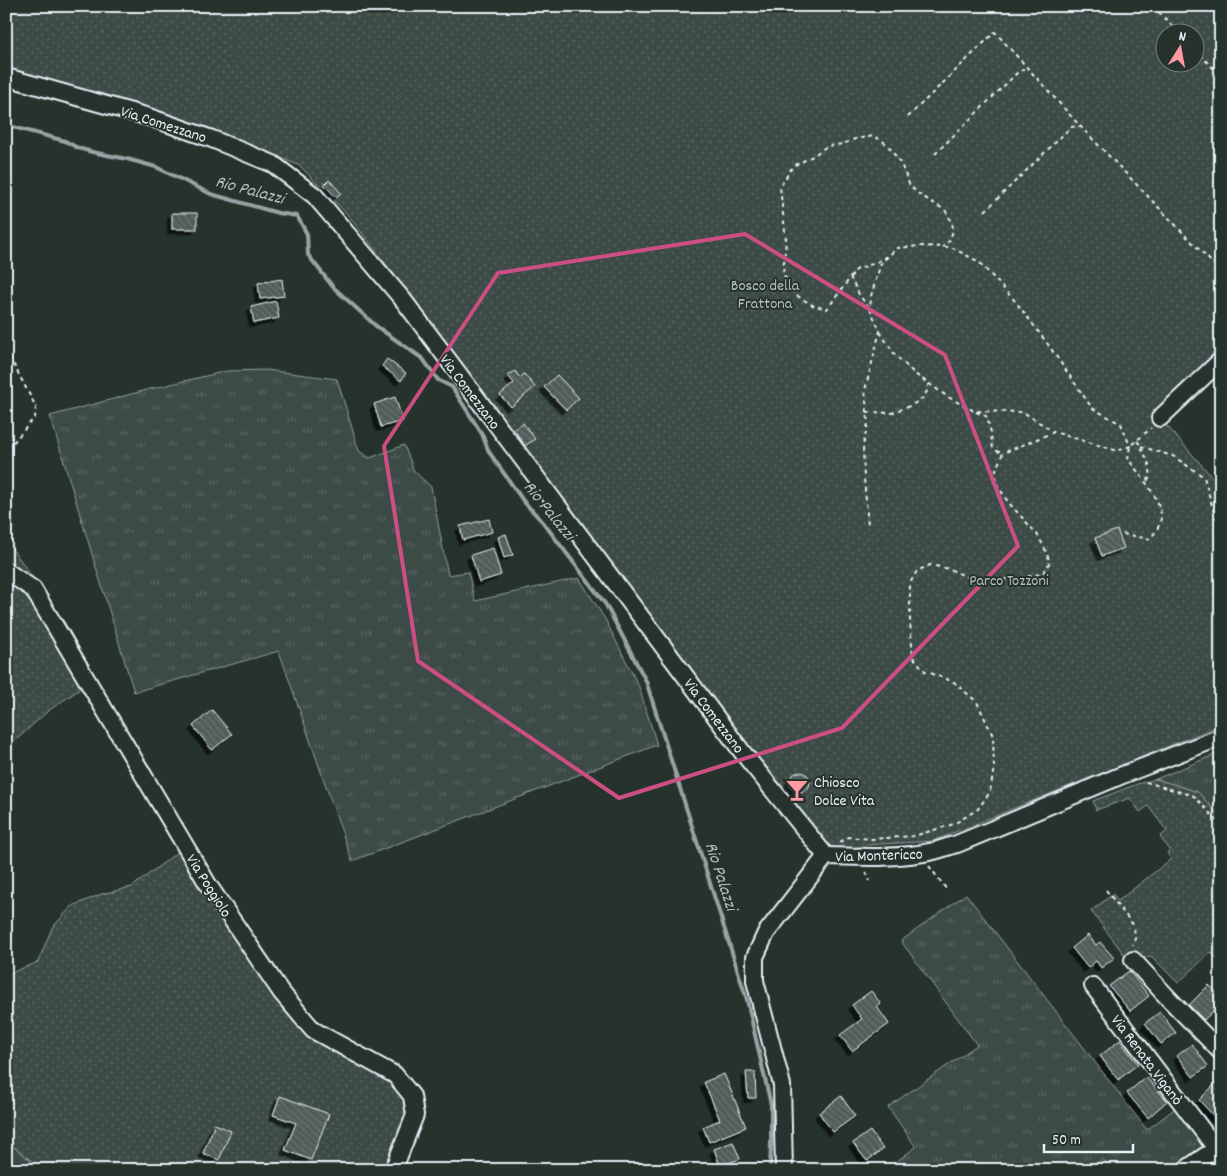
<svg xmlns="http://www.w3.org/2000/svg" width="1227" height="1176" font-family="Dekko,sans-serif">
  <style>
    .grass { fill: url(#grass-tufts); stroke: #939ea0 }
    .park { fill: url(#park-dots); stroke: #939ea0; fill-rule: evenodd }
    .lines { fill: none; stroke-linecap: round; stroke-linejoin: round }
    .stream { stroke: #98a3a5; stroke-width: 4 }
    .building { fill: url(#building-back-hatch); stroke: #e8f1f8; filter: url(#shadow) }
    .minor-casing { stroke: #e8f1f8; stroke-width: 20 }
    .path { stroke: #e8f1f8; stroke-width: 2; stroke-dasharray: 4 4; stroke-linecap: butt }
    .minor { stroke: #26332d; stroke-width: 16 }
    .marked { fill: none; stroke: #cc4e82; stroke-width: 4; stroke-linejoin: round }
    .labels { text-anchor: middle; stroke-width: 4; stroke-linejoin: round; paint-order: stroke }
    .street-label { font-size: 16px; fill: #e8f1f8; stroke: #26332d }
    .park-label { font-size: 16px; fill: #b5bfc3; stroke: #26332d }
    .poi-label { font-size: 16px; fill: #e8f1f8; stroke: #26332d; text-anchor: start }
    .water-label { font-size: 18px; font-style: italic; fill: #b3bdc0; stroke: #26332d }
  </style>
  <defs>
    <pattern id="grass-tufts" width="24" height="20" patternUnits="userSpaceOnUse" patternTransform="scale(1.25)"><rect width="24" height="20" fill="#3e4b47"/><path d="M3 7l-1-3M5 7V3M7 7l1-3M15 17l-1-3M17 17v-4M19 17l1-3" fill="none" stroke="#5a6562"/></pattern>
    <pattern id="park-dots" width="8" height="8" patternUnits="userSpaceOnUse" patternTransform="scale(1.25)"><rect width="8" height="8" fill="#3e4b47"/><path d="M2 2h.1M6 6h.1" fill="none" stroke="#5a6562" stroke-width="1.8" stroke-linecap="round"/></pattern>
    <pattern id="building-back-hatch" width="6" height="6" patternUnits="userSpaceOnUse" patternTransform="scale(1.25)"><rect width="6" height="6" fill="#505c59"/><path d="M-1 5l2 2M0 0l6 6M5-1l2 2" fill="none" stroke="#697472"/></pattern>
    <filter id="shadow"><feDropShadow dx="-4.5" dy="4.5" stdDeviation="0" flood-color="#0009"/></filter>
  </defs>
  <rect width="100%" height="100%" fill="#26332d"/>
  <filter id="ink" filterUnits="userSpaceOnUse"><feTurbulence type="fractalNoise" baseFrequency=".02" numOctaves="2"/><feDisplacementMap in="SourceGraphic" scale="10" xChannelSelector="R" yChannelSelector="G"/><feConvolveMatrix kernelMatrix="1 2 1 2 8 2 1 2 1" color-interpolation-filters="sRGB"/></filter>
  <g filter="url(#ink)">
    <g class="grass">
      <polygon points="266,370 337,379 359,451 370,458 404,445 414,471 431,487 448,575 468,572 475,601 579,578 605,619 639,687 657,745 352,861 279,651 134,692 50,416 150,389 227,371"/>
      <polygon points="1221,752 1221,818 1198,792 1156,779"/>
      <polygon points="966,894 1147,1130 1178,1106 1221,1156 1221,1170 1111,1170 1103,1159 1088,1170 885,1170 916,1147 888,1107 977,1045 901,941"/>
      <polygon points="6,1141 43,1170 6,1170"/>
    </g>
    <g class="park">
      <path d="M 6,6 L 1221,6 L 1221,357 L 1160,418 L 1221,487 L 1221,725 L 933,841 L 866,845 L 847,851 L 833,847 L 827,853 L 413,299 L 348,215 L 300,166 L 218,131 L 127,108 L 6,85 ZM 1164,32 L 1194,32 L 1194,62 L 1164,62 Z"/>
      <polygon points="6,540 65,623 96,678 48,711 6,749"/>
      <polygon points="1156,779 1198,792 1221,818 1221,962 1211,952 1178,983 1151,956 1130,962 1091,911 1113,894 1118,901 1171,859 1167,853 1170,850 1160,837 1167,831 1148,806 1140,812 1130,798 1096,810 1093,801 1137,784"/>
      <polygon points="188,844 315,1029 351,1049 399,1065 422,1094 400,1170 43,1170 6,1141 6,975 38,962 52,928 72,906 102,894 132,887"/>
    </g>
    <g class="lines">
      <polyline class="stream" points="6,125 65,141 78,148 92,152 127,159 156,167 211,194 278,213 297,216 307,234 308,255 333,287 376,326 423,359 438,380 452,387 482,434 489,452 524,502 542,521 606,605 646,681 747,1000 771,1105 771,1144 770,1170"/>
    </g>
    <g class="building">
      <polygon points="329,180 341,193 336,197 324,185"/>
      <rect x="172" y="213" width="25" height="16"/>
      <polygon points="282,279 284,296 260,299 258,283"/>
      <polygon points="276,301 279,318 254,323 251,307"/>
      <polygon points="387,359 406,373 401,381 382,366"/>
      <polygon points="515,371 520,378 524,374 535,387 511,407 500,395 514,383 508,376"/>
      <polygon points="557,375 579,398 566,410 544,387"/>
      <polygon points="395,397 403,421 381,427 374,404"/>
      <polygon points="523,423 535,439 525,446 514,429"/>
      <polygon points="489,519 492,532 463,540 460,526"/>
      <polygon points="1117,530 1124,548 1102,556 1095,538"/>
      <polygon points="506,534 513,555 504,558 498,537"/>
      <polygon points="493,548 501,575 479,582 471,555"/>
      <polygon points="212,710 232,734 212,750 193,726"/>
      <circle cx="800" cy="782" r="10"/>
      <polygon points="1088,935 1096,945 1100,942 1114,958 1101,968 1096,961 1088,968 1072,948"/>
      <polygon points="1129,971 1149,996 1130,1011 1109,986"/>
      <polygon points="1209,985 1221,997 1221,1003 1204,1020 1189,1005"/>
      <polygon points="871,991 881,1004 877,1007 889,1024 852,1051 840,1035 862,1019 852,1005"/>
      <polygon points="1160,1012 1176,1033 1161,1044 1145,1023"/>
      <polygon points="1120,1040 1138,1064 1118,1080 1100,1056"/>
      <polygon points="1192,1044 1208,1066 1193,1077 1177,1056"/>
      <polygon points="746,1072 755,1072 756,1098 748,1098"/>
      <polygon points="724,1074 746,1127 709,1142 703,1127 720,1120 704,1082"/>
      <polygon points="1146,1077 1167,1101 1148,1118 1127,1093"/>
      <polygon points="1220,1079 1221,1080 1220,1123 1199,1100"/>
      <polygon points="280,1096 329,1114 311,1160 285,1150 296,1123 273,1115"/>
      <polygon points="841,1096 855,1116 833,1132 819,1113"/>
      <polygon points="215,1124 231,1131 219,1160 203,1153"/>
      <polygon points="870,1131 883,1149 867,1161 853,1143"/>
      <polygon points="733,1142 740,1159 720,1166 714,1149"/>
    </g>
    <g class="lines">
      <defs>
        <g id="minor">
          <polyline points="6,77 149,117 212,139 273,164 315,196 404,301 743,753 826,856"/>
          <polyline points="1160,418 1221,360"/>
          <polyline points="6,571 33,589 209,886 281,992 313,1030 395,1075 412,1096 415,1115 396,1163 392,1170"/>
          <polyline points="1133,960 1170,1000 1221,1052"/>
          <polyline points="1093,986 1221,1155"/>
          <path d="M 784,1170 L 782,1085 L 755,981 L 755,957 L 766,933 L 826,856 C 862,857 899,859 934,851 C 942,849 949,846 957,844 L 1120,776 L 1221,737"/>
          <polyline points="1185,1170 1205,1156 1216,1150"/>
        </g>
      </defs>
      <use href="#minor" class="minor-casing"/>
      <g class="path">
        <polyline points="1153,6 1178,32"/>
        <polyline points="1194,49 1221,76"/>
        <polyline points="908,117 995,32 1080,126 1221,272"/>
        <polyline points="935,154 1019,71 1029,69"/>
        <polyline points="985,211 1071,127 1080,126"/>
        <polyline points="887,256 877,262 856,270 827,309 812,305 796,295 783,274 786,240 780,187 793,166 813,156 827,146 843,144 855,139 874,136 884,142 890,148 901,164 910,186 920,195 945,210 952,222 953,230 950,240 943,247"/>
        <polyline points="850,277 860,296 870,309"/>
        <polyline points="880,332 895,355 915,374 948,397 974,411 1023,412 1054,432"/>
        <polyline points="6,350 36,407 35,417 6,451"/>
        <polyline points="867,412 892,413 912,405 923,398 927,391 928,384"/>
        <path d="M 976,412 L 986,416 C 988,422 990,427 991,433 C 992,439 991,444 994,450 L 1002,453"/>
        <path d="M 1137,441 C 1141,445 1142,450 1145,455 C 1149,464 1152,469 1149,479 L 1145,482"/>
        <polyline points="1141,446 1155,451 1173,456 1204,477 1215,516 1221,527"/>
        <path d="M 1123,534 L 1150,539 C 1155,533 1160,526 1161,518 C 1162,499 1139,474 1128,459 L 1130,446 L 1141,437 L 1151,428"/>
        <polyline points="1146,782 1194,796 1221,825"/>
        <polyline points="840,842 848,837 872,839 914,836 954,824 978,809 990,792 994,768 993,736 977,702 954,682 925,671 913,657 910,621 910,583 917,571 930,565 950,569 975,581 1022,578 1043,573 1050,562 1045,549 1037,534 1008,502 996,483 996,469 1003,453 1054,432 1118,451 1130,446 1121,424 1092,408 1047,343 1016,302 979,262 951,247 920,246 897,248 881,263 871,296 870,309 880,331 865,390 868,423 863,446 864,478 868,525"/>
        <polyline points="929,866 947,890"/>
        <polyline points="866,872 870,881"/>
        <polyline points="1106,890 1134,926 1135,938 1133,945"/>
      </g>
      <use href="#minor" class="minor"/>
    </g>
  </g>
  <path class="marked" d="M 745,234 L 945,355 L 1018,546 L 842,728 L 619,798 L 418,661 L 384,446 L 498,273 Z"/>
  <defs>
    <symbol id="bar-bare" viewBox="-9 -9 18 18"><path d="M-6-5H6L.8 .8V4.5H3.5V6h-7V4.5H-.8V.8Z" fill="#ff9aa2" stroke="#26332d" stroke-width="2.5" paint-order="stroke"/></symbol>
  </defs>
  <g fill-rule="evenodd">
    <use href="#bar-bare" x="781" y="774" width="32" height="32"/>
  </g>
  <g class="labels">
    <g class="street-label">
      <text transform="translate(164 123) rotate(18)" y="6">Via Comezzano</text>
      <text transform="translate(471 391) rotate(53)" y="6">Via Comezzano</text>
      <text transform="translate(715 715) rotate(53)" y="6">Via Comezzano</text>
      <text transform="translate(879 854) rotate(-2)" y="6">Via Montericco</text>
      <text transform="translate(210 885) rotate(58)" y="6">Via Poggiolo</text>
      <text transform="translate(1148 1059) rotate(53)" y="6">Via Renata Viganò</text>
    </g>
    <g class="park-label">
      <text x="765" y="290">Bosco della<tspan x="765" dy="18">Frattona</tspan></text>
      <text x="1009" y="585">Parco Tozzoni</text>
    </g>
    <g class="poi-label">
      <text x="814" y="787">Chiosco<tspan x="814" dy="18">Dolce Vita</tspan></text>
    </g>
    <g class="water-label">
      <text transform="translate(250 189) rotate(15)" y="6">Rio Palazzi</text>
      <text transform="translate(550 510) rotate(51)" y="6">Rio Palazzi</text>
      <text transform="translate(722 876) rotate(72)" y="6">Rio Palazzi</text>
    </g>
  </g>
  <rect width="1227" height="1176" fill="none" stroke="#26332d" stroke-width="25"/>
  <rect x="12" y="12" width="1202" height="1151" fill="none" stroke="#e8f1f8" stroke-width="2" filter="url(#ink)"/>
  <g transform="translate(1180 48) rotate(11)"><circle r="24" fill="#26332d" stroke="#747f7e"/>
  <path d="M0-4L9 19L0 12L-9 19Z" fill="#ff9aa2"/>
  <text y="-8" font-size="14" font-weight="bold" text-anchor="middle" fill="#e8f1f8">N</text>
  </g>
  <path d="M1044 1144v8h89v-8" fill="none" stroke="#e8f1f8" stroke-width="2.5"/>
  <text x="1052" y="1144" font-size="15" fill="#e8f1f8" stroke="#26332d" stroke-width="4" paint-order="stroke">50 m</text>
</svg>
